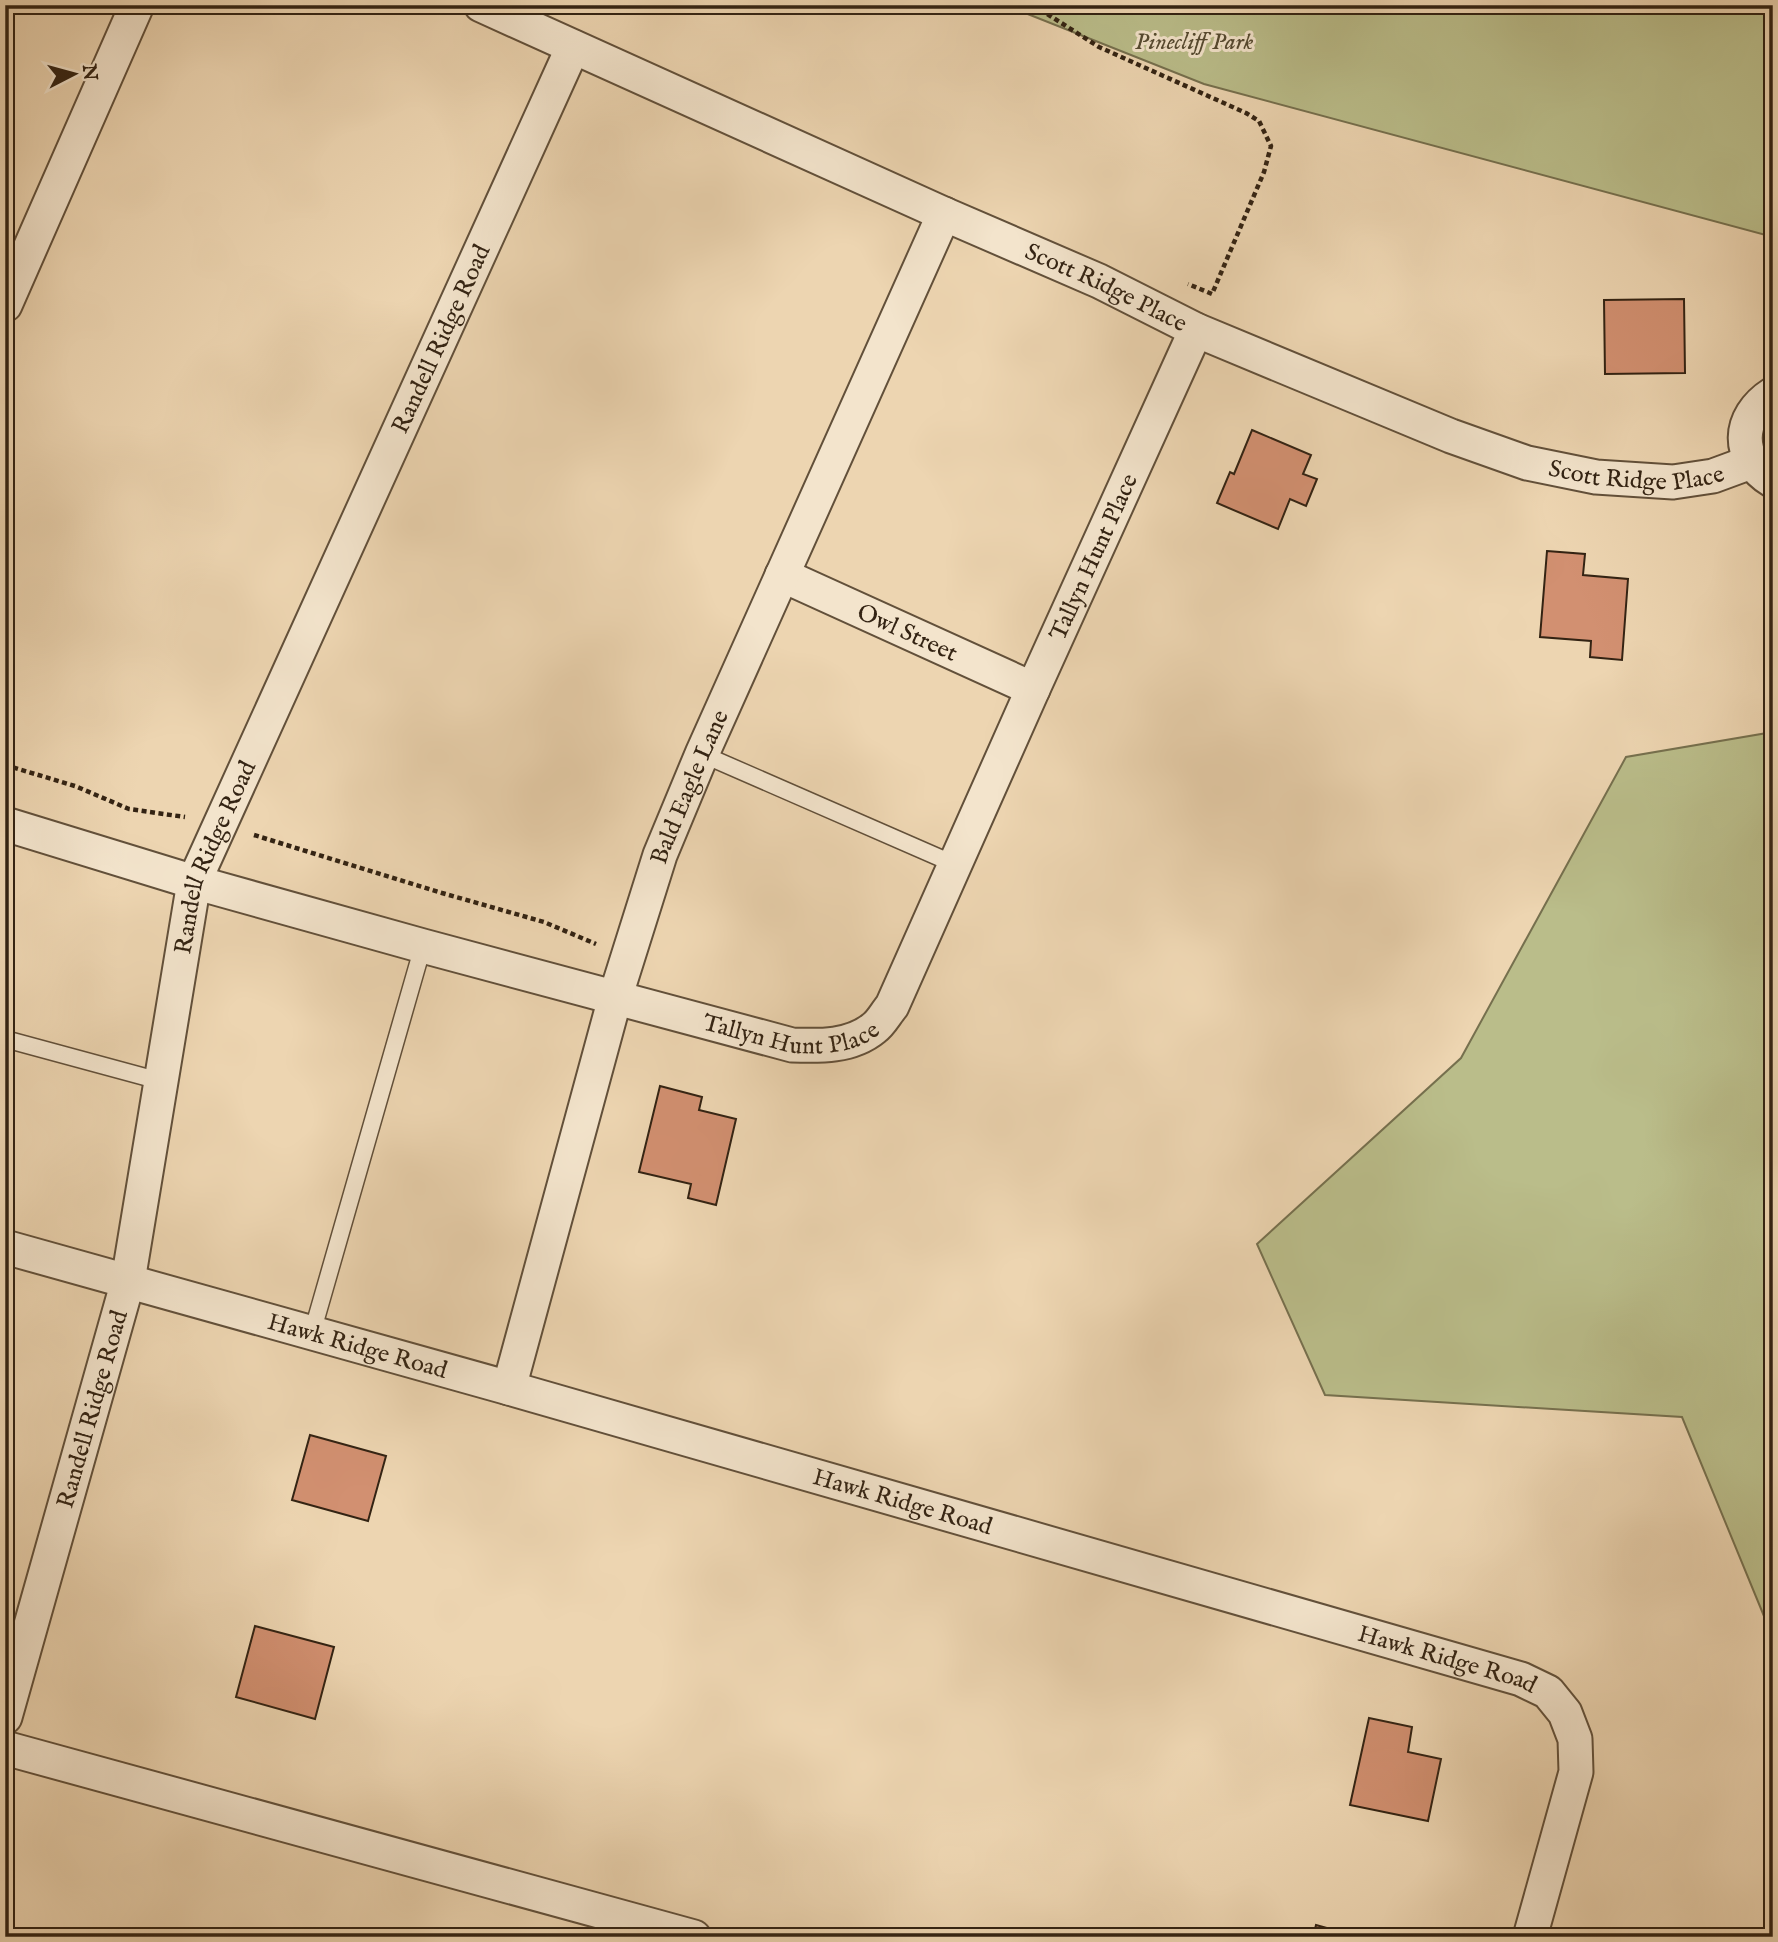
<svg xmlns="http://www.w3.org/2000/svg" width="1778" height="1942" font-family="'IM FELL English',serif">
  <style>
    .green { fill: #babd8a; stroke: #76704e; stroke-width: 2 }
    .building { fill: #d29071; stroke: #332313; stroke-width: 2 }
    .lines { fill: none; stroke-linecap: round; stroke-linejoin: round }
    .service-casing { stroke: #62503a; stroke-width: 19 }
    .minor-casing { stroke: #62503a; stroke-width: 37 }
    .path { stroke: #332313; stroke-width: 4.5; stroke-dasharray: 5 3.5; stroke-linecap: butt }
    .service { stroke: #f3e4cc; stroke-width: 16 }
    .minor { stroke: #f3e4cc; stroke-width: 33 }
    .labels { text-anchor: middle; stroke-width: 6; stroke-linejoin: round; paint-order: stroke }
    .park-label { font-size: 24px; font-style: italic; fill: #554a31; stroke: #f3e4cc }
    .street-label { font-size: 24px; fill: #332313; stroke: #f3e4cc }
  </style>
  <rect width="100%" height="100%" fill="#edd5b1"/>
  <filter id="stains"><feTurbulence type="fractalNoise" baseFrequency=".00286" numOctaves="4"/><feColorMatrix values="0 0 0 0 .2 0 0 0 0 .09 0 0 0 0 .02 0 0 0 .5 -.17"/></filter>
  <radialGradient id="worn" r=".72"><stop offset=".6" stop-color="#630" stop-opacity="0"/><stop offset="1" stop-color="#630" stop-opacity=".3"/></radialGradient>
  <g class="green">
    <polygon points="1005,5 1773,5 1773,237 1204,84"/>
    <polygon points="1773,732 1773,1638 1682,1417 1325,1395 1257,1244 1461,1058 1626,757"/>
  </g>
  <g class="building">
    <polygon points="1684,299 1685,373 1605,374 1604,300"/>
    <polygon points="1252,430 1311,455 1303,474 1317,479 1306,506 1290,499 1278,529 1217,503 1230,472 1234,474"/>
    <polygon points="1547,551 1585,554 1583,575 1628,579 1622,660 1590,657 1591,641 1540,637"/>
    <polygon points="660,1086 702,1097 699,1110 736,1119 716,1205 688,1198 691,1184 639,1172"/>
    <polygon points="310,1435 386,1456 368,1521 292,1500"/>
    <polygon points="255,1626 334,1647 315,1719 236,1697"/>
    <polygon points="1369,1718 1412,1727 1408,1752 1441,1759 1428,1821 1350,1805"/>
    <polygon points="1316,1925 1359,1937 1313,1937"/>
  </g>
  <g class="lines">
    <defs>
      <g id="service">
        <polyline points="702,754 954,864"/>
        <polyline points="5,1039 160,1081"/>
        <polyline points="312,1333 423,946"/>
      </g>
      <g id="minor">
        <path id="s1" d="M 481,5 L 944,214 L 1099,281 L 1196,330 L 1451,436 L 1527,463 L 1596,477 L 1673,482 L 1713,476 L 1751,462"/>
        <polyline points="5,305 137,5"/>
        <path d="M 1773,394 C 1737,417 1735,458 1773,481"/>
        <path id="s2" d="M 782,575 L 1033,689"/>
        <path id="s3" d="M 5,824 L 194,882 L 423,946 L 792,1045 C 820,1046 851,1047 874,1028 C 881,1023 886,1013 892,1006 L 1033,689 L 1196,330"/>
        <path id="s4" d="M 5,1247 L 509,1388 L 1521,1679 L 1548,1692 L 1565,1713 L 1575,1739 L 1576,1772 L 1530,1937"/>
        <path id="s5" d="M 509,1388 L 615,998 L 660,855 L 702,754 L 944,214"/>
        <path id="s6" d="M 5,1717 L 128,1281 L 194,882 L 573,47"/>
        <polyline points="5,1748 694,1937"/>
      </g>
    </defs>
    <use href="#service" class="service-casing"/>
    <use href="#minor" class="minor-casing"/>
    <g class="path">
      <polyline points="1033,5 1099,47 1246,113 1259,121 1271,146 1264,172 1212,294 1188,284"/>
      <polyline points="5,765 75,786 129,809 185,817"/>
      <polyline points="254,835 442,893 544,922 596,944"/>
    </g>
    <use href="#service" class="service"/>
    <use href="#minor" class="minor"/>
  </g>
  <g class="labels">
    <g class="park-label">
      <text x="1194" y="49">Pinecliff Park</text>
    </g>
    <g class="street-label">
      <text dy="8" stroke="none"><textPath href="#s1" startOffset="686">Scott Ridge Place</textPath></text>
      <text dy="8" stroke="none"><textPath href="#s6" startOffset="1454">Randell Ridge Road</textPath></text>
      <text dy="8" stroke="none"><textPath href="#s1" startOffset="1253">Scott Ridge Place</textPath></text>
      <text dy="8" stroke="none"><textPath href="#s3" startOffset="1424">Tallyn Hunt Place</textPath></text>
      <text dy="8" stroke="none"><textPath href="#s2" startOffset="138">Owl Street</textPath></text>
      <text dy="8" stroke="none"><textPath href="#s5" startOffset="628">Bald Eagle Lane</textPath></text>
      <text dy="8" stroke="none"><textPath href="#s6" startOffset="887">Randell Ridge Road</textPath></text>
      <text dy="8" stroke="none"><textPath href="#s3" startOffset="816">Tallyn Hunt Place</textPath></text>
      <text dy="8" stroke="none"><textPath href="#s4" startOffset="366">Hawk Ridge Road</textPath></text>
      <text dy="8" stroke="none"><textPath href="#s6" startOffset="320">Randell Ridge Road</textPath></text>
      <text dy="8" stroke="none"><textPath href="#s4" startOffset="933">Hawk Ridge Road</textPath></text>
      <text dy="8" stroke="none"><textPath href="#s4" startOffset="1500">Hawk Ridge Road</textPath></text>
    </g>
  </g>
  <rect width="1778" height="1942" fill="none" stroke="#edd5b1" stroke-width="28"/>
  <rect x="7" y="7" width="1764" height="1928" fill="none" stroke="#332313" stroke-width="3.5"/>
  <rect x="14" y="14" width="1750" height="1914" fill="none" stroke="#332313" stroke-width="2"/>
  <g transform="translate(74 74) rotate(84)" stroke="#f3e4cc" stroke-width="5" paint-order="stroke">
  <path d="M0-5L12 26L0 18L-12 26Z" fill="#332313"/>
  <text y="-10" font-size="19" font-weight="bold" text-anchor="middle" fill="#332313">N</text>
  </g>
  <rect width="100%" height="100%" filter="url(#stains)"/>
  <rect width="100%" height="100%" fill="url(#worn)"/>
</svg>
